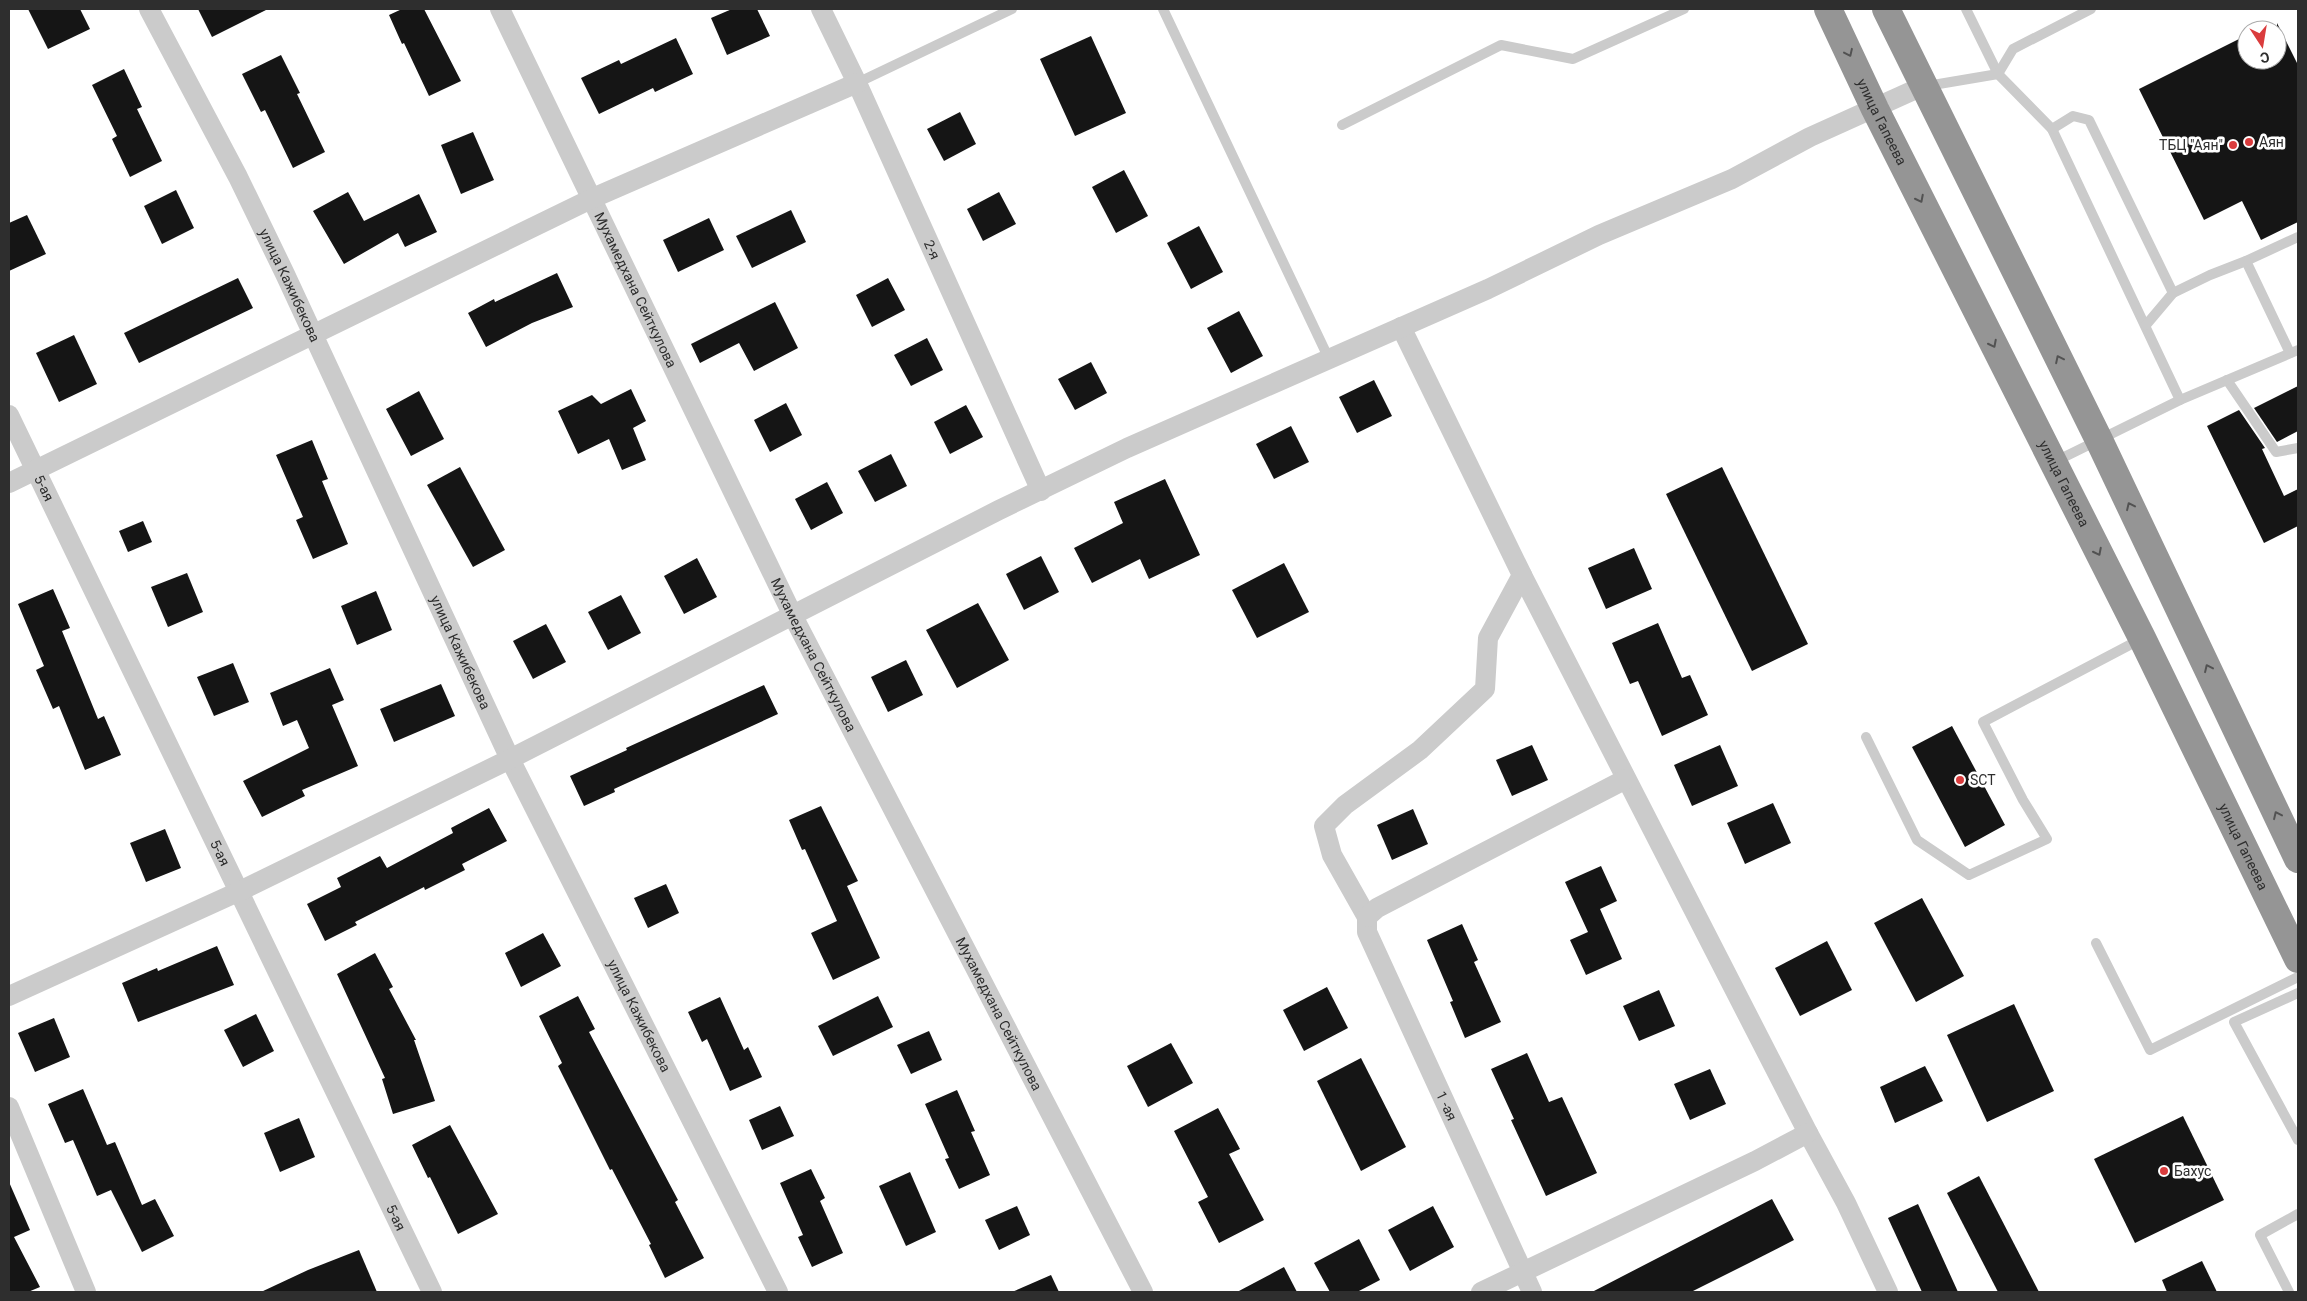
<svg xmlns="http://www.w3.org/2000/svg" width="2307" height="1301" font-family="Roboto,sans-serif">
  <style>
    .building { fill: #151515 }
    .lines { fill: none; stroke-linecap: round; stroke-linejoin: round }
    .lane { stroke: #cbcbcb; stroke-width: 10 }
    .street { stroke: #cbcbcb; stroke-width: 20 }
    .highway { stroke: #959595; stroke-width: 28 }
    .oneway { stroke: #525252 }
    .poi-dot { fill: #da3c3d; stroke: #fff; stroke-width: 2 }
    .labels { text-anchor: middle; stroke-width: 5; stroke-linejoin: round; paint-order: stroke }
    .street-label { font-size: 14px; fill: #2e2e2e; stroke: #fff }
    .poi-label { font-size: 14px; fill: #2e2e2e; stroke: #fff; text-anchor: start }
  </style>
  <rect width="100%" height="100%" fill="#fff"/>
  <g class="building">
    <polygon points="28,9 80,9 90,29 48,49"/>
    <polygon points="198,9 268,9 212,37"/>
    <polygon points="402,9 424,9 461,81 429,96 404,43 402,44 389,15"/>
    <polygon points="732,9 757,9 770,36 727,55 711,18"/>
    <polygon points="2277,23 2298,65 2298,222 2261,240 2242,201 2204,220 2139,89 2247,35 2247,60 2277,60"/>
    <polygon points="1091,36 1126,113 1075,136 1040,59"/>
    <polygon points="676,38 693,74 655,92 653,88 599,114 581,78 619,60 621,64"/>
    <polygon points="281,55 300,93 297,94 325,152 293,168 265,110 261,112 242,74"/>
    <polygon points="124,69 142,107 137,109 162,161 130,177 112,139 117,136 92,85"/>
    <polygon points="960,112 976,144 944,161 927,129"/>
    <polygon points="473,132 494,180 461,194 441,145"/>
    <polygon points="1124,170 1148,216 1116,233 1092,187"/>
    <polygon points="176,190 194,228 162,244 144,206"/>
    <polygon points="348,192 364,221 419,194 437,232 405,247 398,233 344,264 313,211"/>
    <polygon points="999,192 1016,224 983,241 967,209"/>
    <polygon points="791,210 806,242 752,268 736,236"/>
    <polygon points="27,215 46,254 9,271 9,223"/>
    <polygon points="709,218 724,250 678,272 663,240"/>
    <polygon points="1199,226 1223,272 1191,289 1167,243"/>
    <polygon points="557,273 573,307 532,323 486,347 468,313 494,299 495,302"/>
    <polygon points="238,278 253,308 139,363 124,333"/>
    <polygon points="888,278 905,310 872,327 856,295"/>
    <polygon points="775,302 798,348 754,371 739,343 700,363 691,344"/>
    <polygon points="1239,311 1263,356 1231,373 1207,328"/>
    <polygon points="74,335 97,384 59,402 36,353"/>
    <polygon points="927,338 943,370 911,386 894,355"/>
    <polygon points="1091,362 1107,393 1075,410 1058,379"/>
    <polygon points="1374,380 1392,416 1357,433 1339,397"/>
    <polygon points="2298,386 2298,431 2277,442 2254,408"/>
    <polygon points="631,389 646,421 633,428 646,460 622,470 609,439 578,454 558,411 592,395 601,404"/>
    <polygon points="419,391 444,439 411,456 386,409"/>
    <polygon points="786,403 802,435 770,452 754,420"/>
    <polygon points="966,405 983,437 950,454 934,422"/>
    <polygon points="2239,410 2265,448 2262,449 2284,496 2298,489 2298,526 2264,543 2207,426"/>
    <polygon points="1291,426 1309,462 1274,479 1256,444"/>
    <polygon points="312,440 328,479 322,481 348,544 313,559 296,520 303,517 276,455"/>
    <polygon points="891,454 907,486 875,502 858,471"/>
    <polygon points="460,467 505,550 473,567 427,485"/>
    <polygon points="1722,467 1808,644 1752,671 1666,494"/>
    <polygon points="1165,479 1200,555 1149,579 1140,559 1092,583 1074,548 1123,523 1114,502"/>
    <polygon points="827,482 843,513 811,530 795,499"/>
    <polygon points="143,521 152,542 128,552 119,531"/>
    <polygon points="1634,548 1652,589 1606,609 1588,568"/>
    <polygon points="1041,556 1059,592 1024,610 1006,574"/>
    <polygon points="697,558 717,597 684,614 664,576"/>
    <polygon points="1284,563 1309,612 1257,638 1232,590"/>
    <polygon points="187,573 203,612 168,627 151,587"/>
    <polygon points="53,589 70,628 62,631 98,719 104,716 121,755 85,770 59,706 53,709 36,670 44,666 18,604"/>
    <polygon points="376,591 392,630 357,645 341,606"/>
    <polygon points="621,595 641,633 608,650 588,612"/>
    <polygon points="978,603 1009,660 957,688 926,630"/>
    <polygon points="1658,623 1682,678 1690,675 1708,715 1662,736 1638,681 1630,684 1612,643"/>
    <polygon points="546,624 566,662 533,679 513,641"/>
    <polygon points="906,660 923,695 888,712 871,677"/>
    <polygon points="233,663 249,702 214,716 197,677"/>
    <polygon points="330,668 344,700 332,705 358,766 302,790 305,796 262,817 243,781 309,748 297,720 283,726 270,693"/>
    <polygon points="441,684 455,716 394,742 380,709"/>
    <polygon points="764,685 778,714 614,789 615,792 584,806 570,776 627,750 626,748"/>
    <polygon points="1952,726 2005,825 1965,847 1912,747"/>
    <polygon points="1532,745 1548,780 1512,796 1496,760"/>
    <polygon points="1720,745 1738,786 1692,806 1674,765"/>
    <polygon points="1773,803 1791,843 1745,864 1727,823"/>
    <polygon points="821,806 858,881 847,886 880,958 833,980 811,933 837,921 805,849 802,850 789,820"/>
    <polygon points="489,808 507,841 462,864 465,870 425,890 424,887 355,922 357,925 325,941 307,904 341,887 337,878 380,856 387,868 453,833 451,828"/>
    <polygon points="1413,809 1428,844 1392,860 1377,825"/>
    <polygon points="165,829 181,868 146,882 130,843"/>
    <polygon points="1601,866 1617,901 1600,909 1622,959 1586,975 1570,940 1588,932 1565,882"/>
    <polygon points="666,884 679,913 648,928 634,898"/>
    <polygon points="1922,898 1964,976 1916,1002 1874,923"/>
    <polygon points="1462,924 1478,960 1474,962 1501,1022 1465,1038 1450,1002 1453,1001 1427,940"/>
    <polygon points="543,933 561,966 521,987 505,953"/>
    <polygon points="1827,941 1852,990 1800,1016 1775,968"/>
    <polygon points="217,946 234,985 138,1022 122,983 157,968 158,971"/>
    <polygon points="375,953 393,987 389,989 416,1040 414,1040 435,1101 393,1114 382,1079 385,1078 337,974"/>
    <polygon points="1327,987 1348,1028 1304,1051 1283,1010"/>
    <polygon points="1659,990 1675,1026 1639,1041 1623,1006"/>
    <polygon points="578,996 595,1029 589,1032 678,1200 675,1202 704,1258 665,1278 649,1245 651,1244 612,1169 610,1170 558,1066 562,1063 539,1016"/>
    <polygon points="878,996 893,1027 833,1056 818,1026"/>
    <polygon points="720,997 744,1050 748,1047 762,1077 730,1091 707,1039 702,1042 688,1012"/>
    <polygon points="2014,1004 2054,1091 1987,1122 1947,1035"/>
    <polygon points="256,1014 274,1051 243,1067 224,1030"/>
    <polygon points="54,1018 70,1057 35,1072 18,1033"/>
    <polygon points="929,1031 942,1060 911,1074 897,1045"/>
    <polygon points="1171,1043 1193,1083 1148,1107 1127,1066"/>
    <polygon points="1527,1053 1549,1102 1562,1097 1597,1173 1546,1196 1511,1120 1514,1119 1491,1069"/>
    <polygon points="1361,1058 1406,1147 1361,1171 1317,1081"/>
    <polygon points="1925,1066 1943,1101 1895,1123 1880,1087"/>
    <polygon points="1710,1069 1726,1104 1690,1120 1674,1084"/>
    <polygon points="83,1089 107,1145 115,1142 142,1205 155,1199 174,1236 142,1252 111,1190 97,1196 73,1140 65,1143 48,1104"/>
    <polygon points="957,1090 975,1131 971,1132 990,1175 959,1189 945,1159 949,1158 925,1104"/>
    <polygon points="780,1106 794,1136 762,1150 749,1120"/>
    <polygon points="1218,1108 1240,1149 1229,1154 1264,1220 1219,1243 1198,1202 1208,1197 1174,1131"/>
    <polygon points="2183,1116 2224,1200 2135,1243 2094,1159"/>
    <polygon points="299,1118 315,1157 280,1172 264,1133"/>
    <polygon points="450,1125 498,1214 458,1234 430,1177 428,1178 412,1145"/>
    <polygon points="811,1169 825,1198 820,1201 843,1253 812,1267 798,1237 803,1235 780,1183"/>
    <polygon points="910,1172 936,1232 906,1246 879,1186"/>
    <polygon points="1979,1176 2039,1292 1998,1292 1947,1193"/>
    <polygon points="9,1182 30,1230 14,1237 40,1287 28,1292 9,1292"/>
    <polygon points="1772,1199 1794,1240 1749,1263 1691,1292 1592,1292"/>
    <polygon points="1918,1204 1958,1292 1922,1292 1888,1218"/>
    <polygon points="1017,1206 1030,1235 999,1250 985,1220"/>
    <polygon points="1433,1206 1454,1247 1410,1271 1388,1230"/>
    <polygon points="1359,1239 1380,1280 1357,1292 1330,1292 1314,1263"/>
    <polygon points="359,1250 377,1292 261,1292 308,1270"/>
    <polygon points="2202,1261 2217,1292 2167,1292 2162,1280"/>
    <polygon points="1284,1267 1297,1292 1237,1292"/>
    <polygon points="1051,1275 1059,1292 1012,1292"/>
  </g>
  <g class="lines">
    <g class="lane">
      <polyline points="1163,9 1329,359"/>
      <polyline points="1966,9 1998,74 2052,129 2180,400"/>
      <polyline points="857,83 1012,9"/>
      <polyline points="1927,86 1998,74 2013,49 2091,9"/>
      <polyline points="1342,125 1501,45 1573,59 1684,9"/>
      <polyline points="2052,129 2073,116 2089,120 2173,293"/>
      <polyline points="2246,261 2298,237"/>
      <polyline points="2146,325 2173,293 2210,275 2246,261 2290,353"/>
      <polyline points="2227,380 2276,452 2298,448"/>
      <polyline points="2054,462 2180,400 2298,350"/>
      <polyline points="1866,737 1917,840 1969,875 2047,839 2023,800 1983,722 2141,639"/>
      <polyline points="2096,943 2150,1050 2298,977"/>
      <polyline points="2298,993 2234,1022 2298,1140"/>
      <polyline points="2289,1292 2260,1235 2298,1214"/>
    </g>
    <g class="street">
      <path id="s1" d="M 149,9 L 238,177 L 285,274 L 510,759 L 778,1292"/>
      <path id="s2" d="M 500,9 L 793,616 L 1143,1292"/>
      <path id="s3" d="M 821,9 L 857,83 L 1041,491"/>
      <path id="s4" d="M 1401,327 L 1522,575 L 1488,638 L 1485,689 L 1420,750 L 1345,805 L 1324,826 L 1332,855 L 1367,917 L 1367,932 L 1532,1292"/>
      <path id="s5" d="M 9,415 L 432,1292"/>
      <polyline points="9,483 593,198 857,83"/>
      <polyline points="1522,575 1808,1133 1846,1203 1888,1292"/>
      <polyline points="1367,917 1377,908 1626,779"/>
      <polyline points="9,996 240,891 510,759 999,510 1127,448 1488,289 1599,235 1732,179 1810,137 1923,86"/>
      <polyline points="9,1107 86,1292"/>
      <polyline points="1481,1292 1755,1161 1808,1133"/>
    </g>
    <g class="highway">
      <path id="s6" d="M 1828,9 L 1875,109 L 2142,638 L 2298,959"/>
      <polyline points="1886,9 2099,440 2298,859"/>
    </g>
  </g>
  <defs><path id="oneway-chevron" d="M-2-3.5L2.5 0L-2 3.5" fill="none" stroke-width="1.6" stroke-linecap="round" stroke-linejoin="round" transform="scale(1.25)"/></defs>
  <g class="oneway">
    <use href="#oneway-chevron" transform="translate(1849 53) rotate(65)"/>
    <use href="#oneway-chevron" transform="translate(1920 199) rotate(63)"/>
    <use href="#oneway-chevron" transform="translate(1993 344) rotate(63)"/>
    <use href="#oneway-chevron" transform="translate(2059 359) rotate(-116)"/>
    <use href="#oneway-chevron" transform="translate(2130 506) rotate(-115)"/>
    <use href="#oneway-chevron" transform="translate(2098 552) rotate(63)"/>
    <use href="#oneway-chevron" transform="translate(2208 668) rotate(-115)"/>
    <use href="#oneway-chevron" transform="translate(2277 815) rotate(-115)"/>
  </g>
  <g class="poi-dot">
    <circle cx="2249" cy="142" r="5"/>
    <circle cx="2233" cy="145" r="5"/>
    <circle cx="1960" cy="780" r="5"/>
    <circle cx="2164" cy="1171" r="5"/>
  </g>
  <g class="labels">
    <g class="street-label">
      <text dy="5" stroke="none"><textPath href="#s6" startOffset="125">улица Гапеева</textPath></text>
      <text dy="5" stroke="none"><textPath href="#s3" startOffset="265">2-я</textPath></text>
      <text dy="5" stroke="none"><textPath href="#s1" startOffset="310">улица Кажибекова</textPath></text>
      <text dy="5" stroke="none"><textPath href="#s2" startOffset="312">Мухамедхана Сейткулова</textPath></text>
      <text dy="5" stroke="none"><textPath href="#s6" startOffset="530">улица Гапеева</textPath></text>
      <text dy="5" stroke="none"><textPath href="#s5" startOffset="81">5-ая</textPath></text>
      <text dy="5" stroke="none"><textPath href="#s1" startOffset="715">улица Кажибекова</textPath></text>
      <text dy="5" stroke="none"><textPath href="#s2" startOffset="718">Мухамедхана Сейткулова</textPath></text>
      <text dy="5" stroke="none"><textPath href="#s6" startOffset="935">улица Гапеева</textPath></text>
      <text dy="5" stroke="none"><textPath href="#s5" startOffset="486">5-ая</textPath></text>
      <text dy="5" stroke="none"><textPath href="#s2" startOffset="1122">Мухамедхана Сейткулова</textPath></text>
      <text dy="5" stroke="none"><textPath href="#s1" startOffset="1120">улица Кажибекова</textPath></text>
      <text dy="5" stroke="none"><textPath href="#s4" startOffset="918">1 -ая</textPath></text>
      <text dy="5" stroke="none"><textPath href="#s5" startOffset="891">5-ая</textPath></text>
    </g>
    <g class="poi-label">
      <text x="2259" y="147">Аян</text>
      <text x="2223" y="150" text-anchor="end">ТБЦ "Аян"</text>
      <text x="1970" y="785">SCT</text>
      <text x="2174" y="1176">Бахус</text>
    </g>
  </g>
  <rect width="2307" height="1301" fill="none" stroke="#2e2e2e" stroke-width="20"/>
  <g transform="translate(2262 45) rotate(168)"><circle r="24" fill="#ffffff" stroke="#ababab"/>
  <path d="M0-4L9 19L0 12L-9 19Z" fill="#da3c3d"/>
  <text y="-8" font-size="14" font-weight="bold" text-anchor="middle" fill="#2e2e2e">С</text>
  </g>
</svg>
